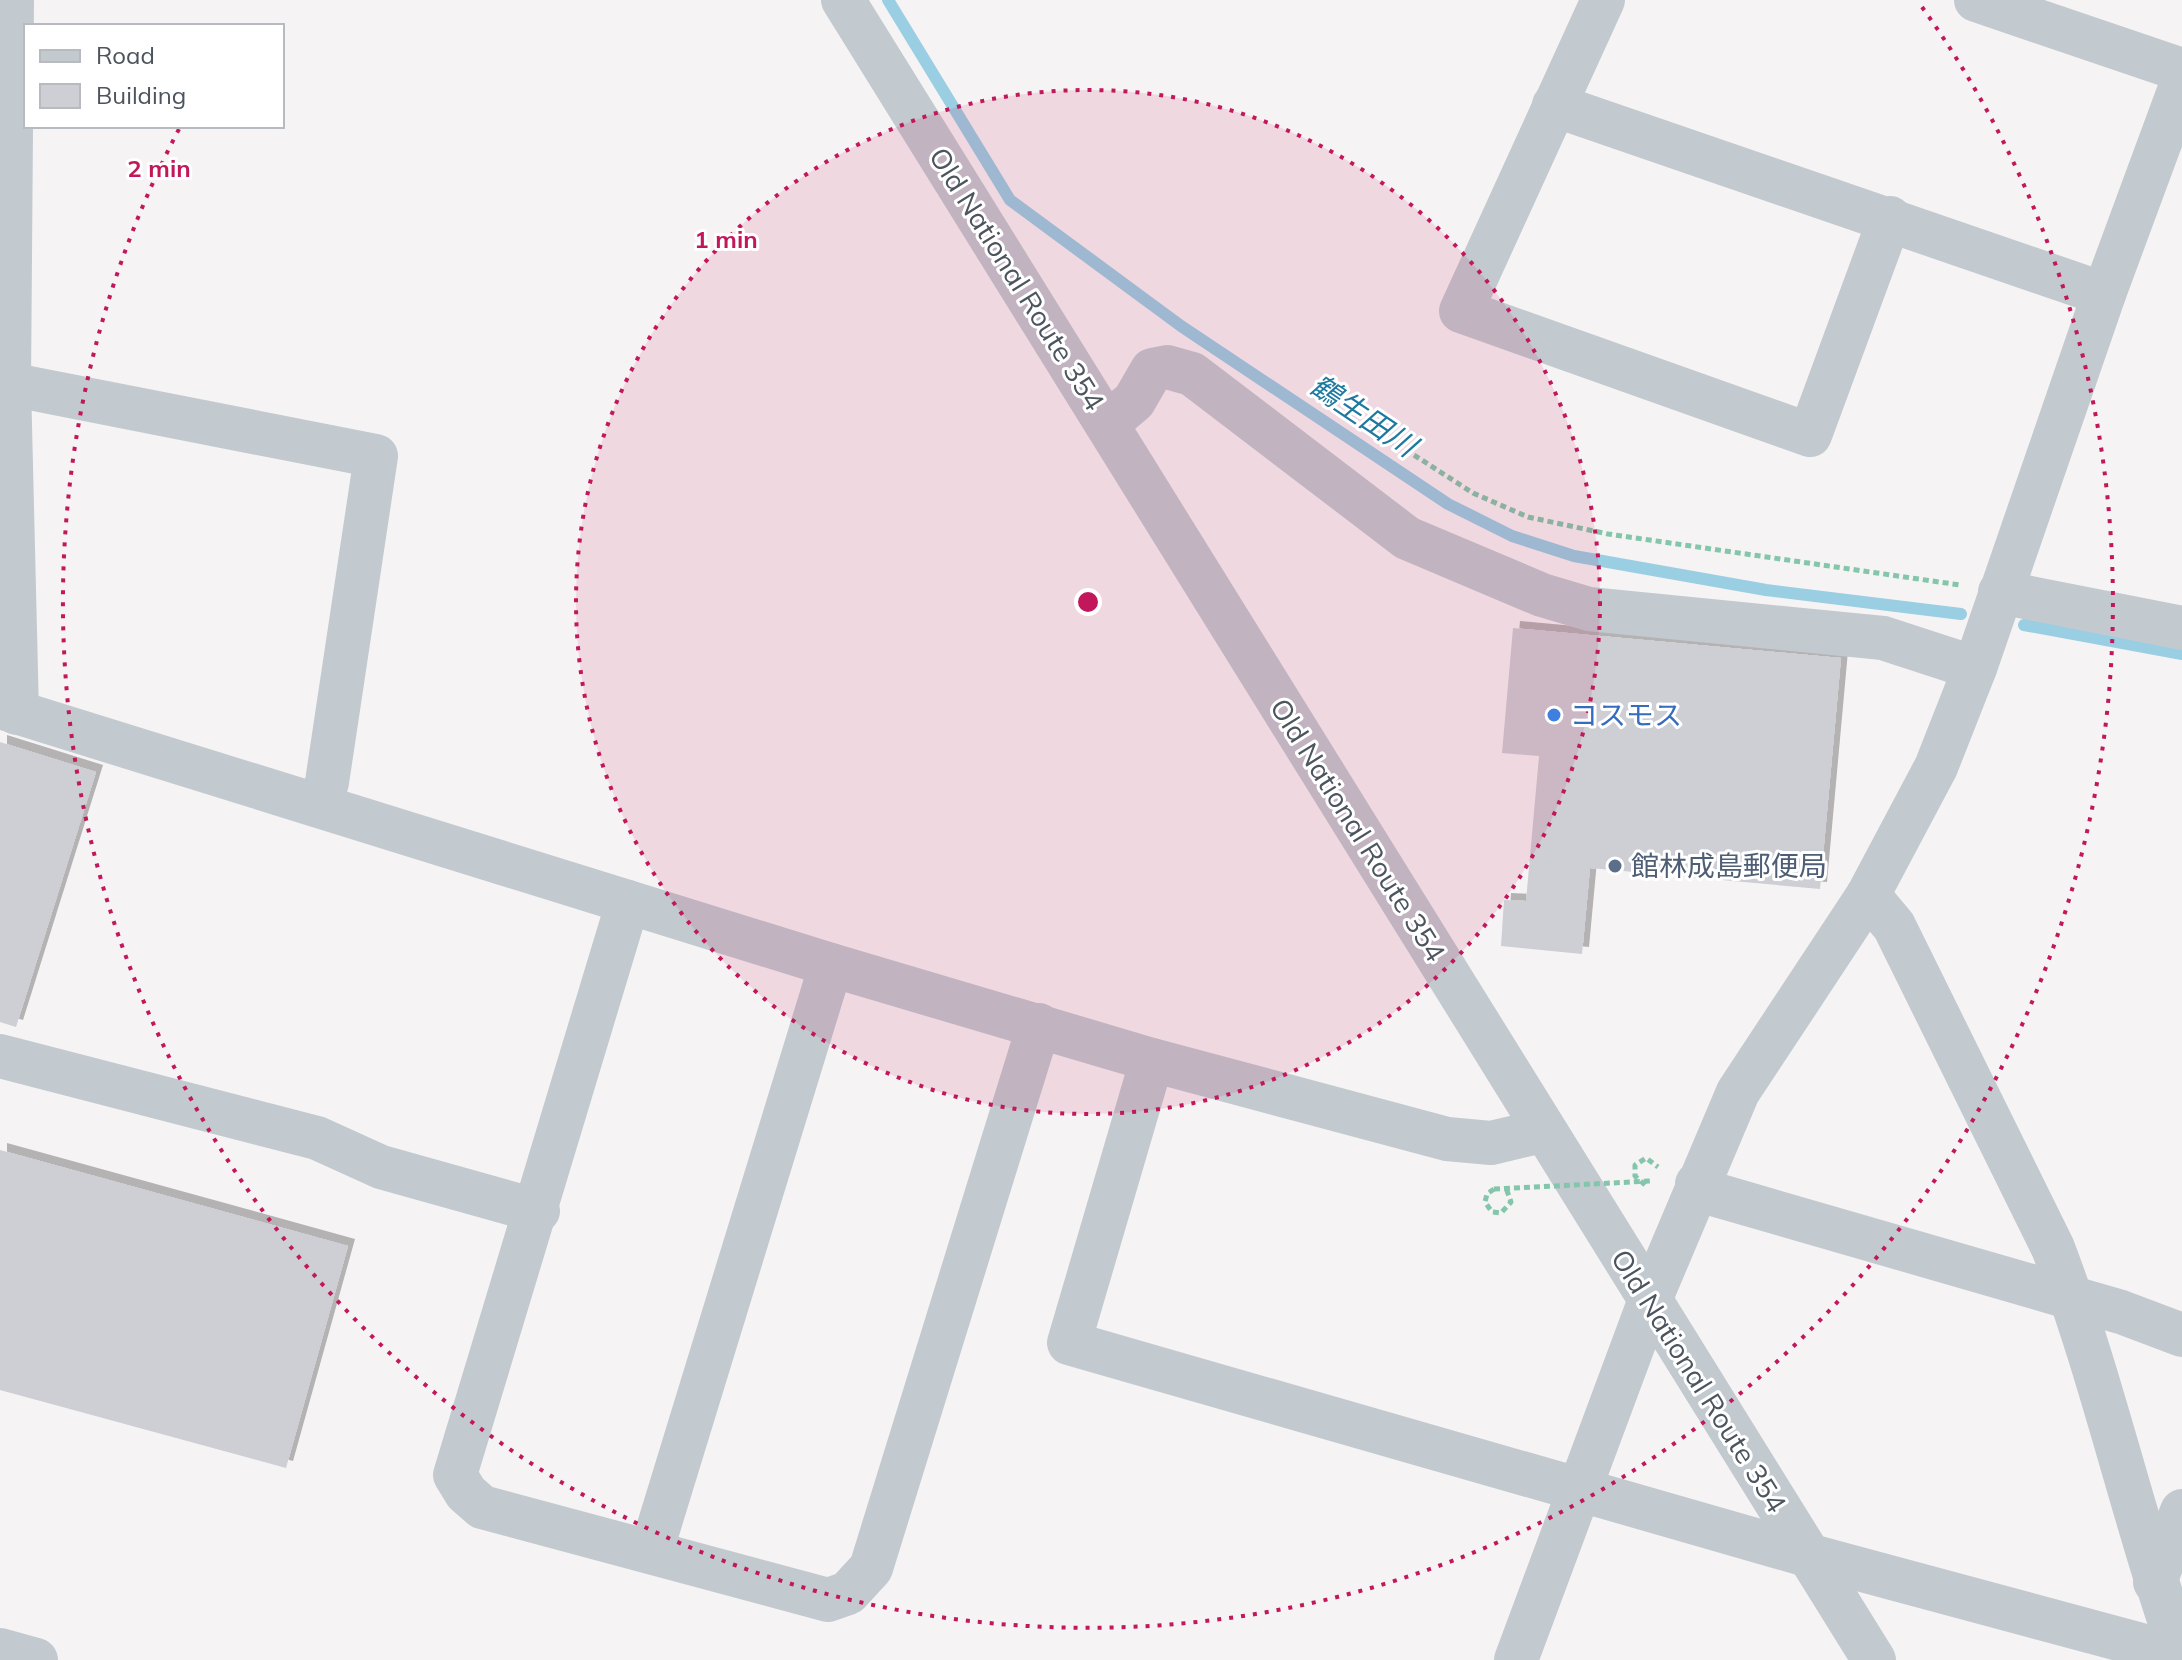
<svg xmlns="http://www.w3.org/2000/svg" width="2182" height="1660" font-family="Mulish,'Noto Sans JP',sans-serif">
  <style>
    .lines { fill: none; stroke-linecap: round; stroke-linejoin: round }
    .stream { stroke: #9acee3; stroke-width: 12 }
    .building { fill: #cdcfd4; filter: url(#shadow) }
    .path { stroke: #83c6ab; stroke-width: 5; stroke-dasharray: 6 4; stroke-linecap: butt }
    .minor { stroke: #c2c9cf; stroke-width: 44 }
    .path-bridge { stroke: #83c6ab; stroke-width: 5; stroke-dasharray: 6 4; stroke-linecap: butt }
    .ring { fill: none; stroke: #c2185b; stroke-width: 4; stroke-dasharray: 4 8 }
    .shop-dot { fill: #3f7fe0; stroke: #fff; stroke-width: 3 }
    .service-dot { fill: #5c6f8a; stroke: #fff; stroke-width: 3 }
    .labels { text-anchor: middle; stroke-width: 6; stroke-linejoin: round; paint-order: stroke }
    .street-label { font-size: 28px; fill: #4c545e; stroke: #fff }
    .shop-label { font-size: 28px; fill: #366cbe; stroke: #fff; text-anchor: start }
    .service-label { font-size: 28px; fill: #4e5e75; stroke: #fff; text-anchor: start }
    .water-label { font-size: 30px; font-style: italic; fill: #1e79a0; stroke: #fff }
    .centre { fill: #c2185b; stroke: #fff; stroke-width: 4 }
    .ring-label { font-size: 24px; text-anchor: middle; font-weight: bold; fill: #c2185b; stroke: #fff; stroke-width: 6; stroke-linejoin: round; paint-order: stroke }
  </style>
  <defs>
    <filter id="shadow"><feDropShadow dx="7" dy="-7" stdDeviation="0" flood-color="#0004"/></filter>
  </defs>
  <rect width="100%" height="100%" fill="#f5f3f3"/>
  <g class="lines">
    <g class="stream">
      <polyline points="888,0 1010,200 1181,326 1448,504 1512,536 1574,556 1766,590 1961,614"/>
      <polyline points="2024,625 2182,654"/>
    </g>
  </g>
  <g class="building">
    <polygon points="1513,628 1841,658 1820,889 1590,868 1582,954 1501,946 1504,900 1526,901 1539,756 1502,753"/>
    <polygon points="0,742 96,772 16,1027 0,1022"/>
    <polygon points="0,1150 348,1246 286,1468 0,1390"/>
  </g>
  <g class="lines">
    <g class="path">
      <polyline points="1372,428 1473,493 1528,517 1608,534 1960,585"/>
      <polyline points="1645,1185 1635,1176 1635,1165 1646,1158 1658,1167"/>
      <polyline points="1494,1189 1487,1194 1485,1202 1492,1212 1501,1213 1511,1202 1506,1188"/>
    </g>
    <g class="minor">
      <polyline points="12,0 9,384 17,713"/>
      <polyline points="843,0 1874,1660"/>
      <polyline points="1603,0 1461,311 1810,435 1890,218"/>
      <polyline points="1976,0 2182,70"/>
      <polyline points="1554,105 2104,294"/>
      <polyline points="9,384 376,456 327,782 320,806"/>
      <polyline points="1108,423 1134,401 1152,370 1167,367 1192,374 1407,538 1542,595 1589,609 1883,638 1975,668"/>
      <polyline points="2000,592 2182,628"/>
      <polyline points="0,707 831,965 1152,1060 1447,1139 1491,1143 1542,1131"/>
      <path d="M 1868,895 L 1894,926 L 2053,1248 C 2104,1382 2134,1523 2182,1657"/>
      <polyline points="628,902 455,1475 466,1493 482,1507 828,1600 848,1593 871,1568 1039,1025"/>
      <polyline points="0,1056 317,1138 381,1167 538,1211"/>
      <polyline points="1152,1060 1069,1343 1807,1555 2182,1656"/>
      <polyline points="1697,1184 1713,1194 2121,1312 2182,1335"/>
      <polyline points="651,1552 831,965"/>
      <polyline points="2155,1582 2182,1511"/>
      <polyline points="0,1650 36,1660"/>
      <polyline points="1516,1660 1650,1300 1738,1092 1868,895 1936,767 1975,668 2104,294 2182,83"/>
    </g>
    <polyline class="path-bridge" points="1494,1189 1651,1181"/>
  </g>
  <circle cx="1088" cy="602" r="512" fill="#c2185b" fill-opacity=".12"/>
  <g class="ring">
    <circle cx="1088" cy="602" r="512"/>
    <path d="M1922 7A1025 1025 0 1 1 179 129"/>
  </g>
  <circle class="shop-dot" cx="1554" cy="715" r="8"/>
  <circle class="service-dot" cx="1615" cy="866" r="8"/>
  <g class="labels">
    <g class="street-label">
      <text transform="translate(1017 279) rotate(58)" y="10">Old National Route 354</text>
      <text transform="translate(1358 830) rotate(58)" y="10">Old National Route 354</text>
      <text transform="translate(1699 1381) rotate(58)" y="10">Old National Route 354</text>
    </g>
    <g class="shop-label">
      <text x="1570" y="725">コスモス</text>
    </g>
    <g class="service-label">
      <text x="1631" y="876">館林成島郵便局</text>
    </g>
    <g class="water-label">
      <text transform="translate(1363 416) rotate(34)" y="10">鶴生田川</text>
    </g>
  </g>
  <circle cx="1088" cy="602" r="12" class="centre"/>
  <g class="ring-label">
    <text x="159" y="177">2 min</text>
    <text x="726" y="248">1 min</text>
  </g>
  <rect x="24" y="24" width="260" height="104" fill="#ffffff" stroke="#b7bbbf" stroke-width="2"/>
  <rect x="40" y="50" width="40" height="12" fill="#c2c9cf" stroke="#b7bbbf" stroke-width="2"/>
  <text x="96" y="64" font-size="24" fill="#4c545e">Road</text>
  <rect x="40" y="84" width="40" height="24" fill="#cdcfd4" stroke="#b7bbbf" stroke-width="2"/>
  <text x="96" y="104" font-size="24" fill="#4c545e">Building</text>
</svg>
